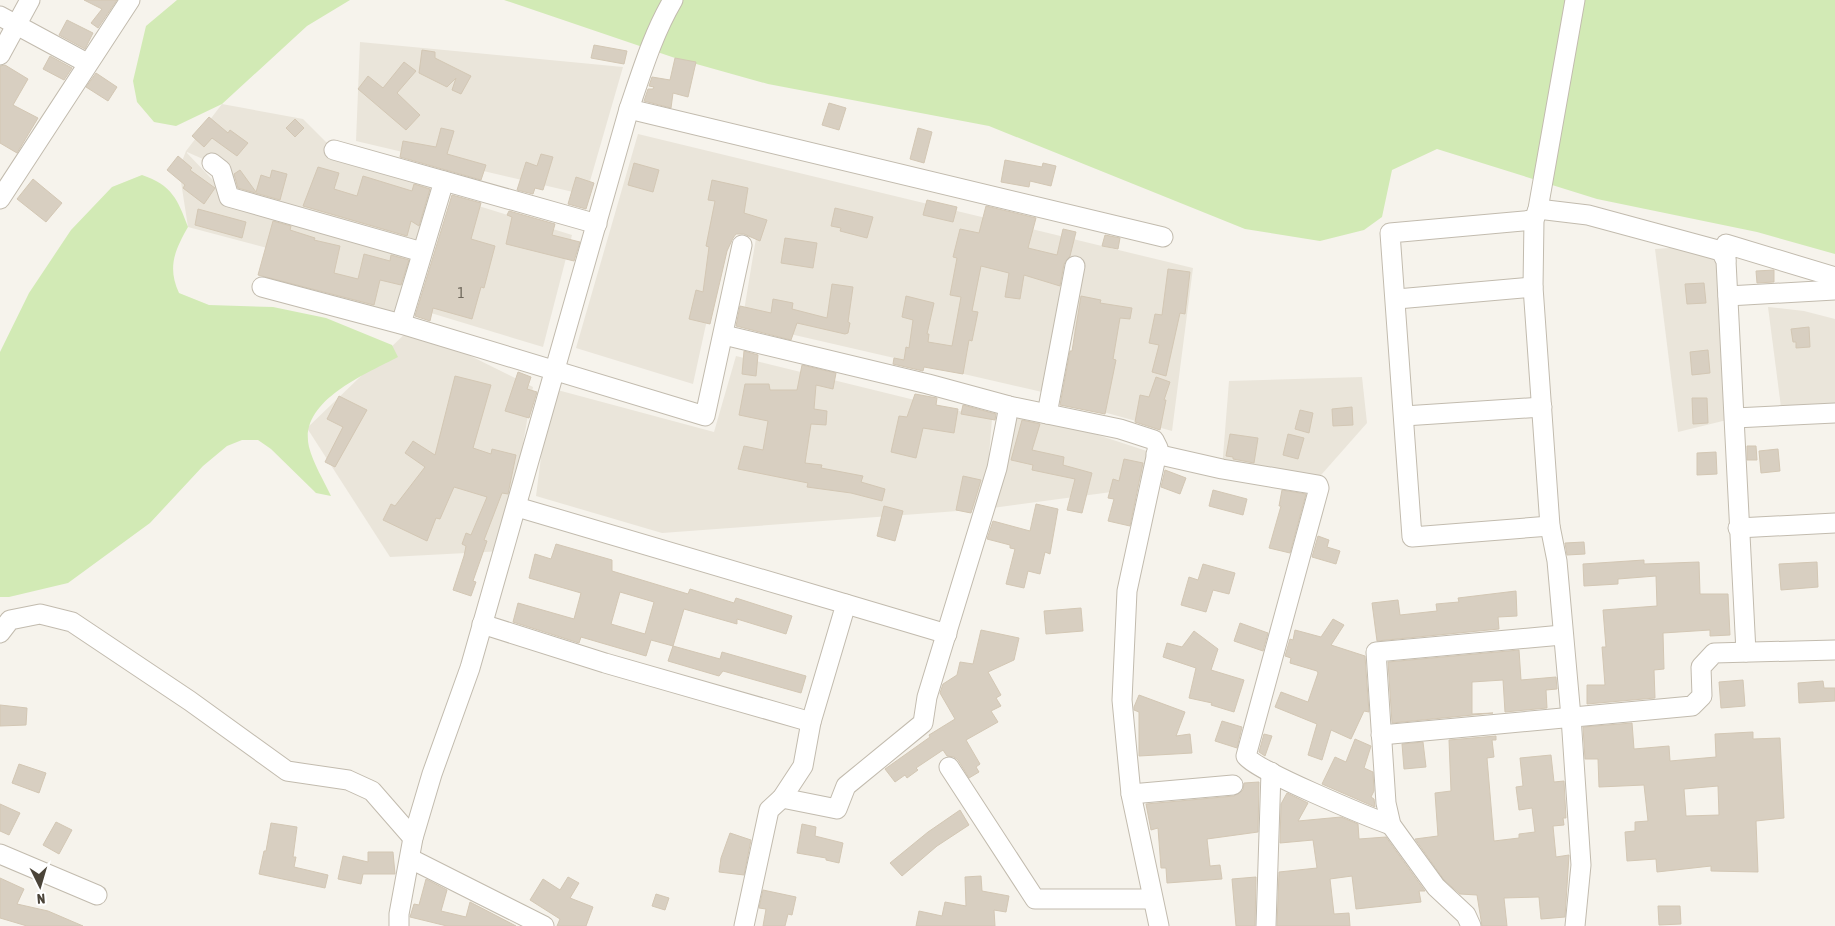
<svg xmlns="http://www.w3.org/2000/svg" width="1835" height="926" font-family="'Asap Condensed',sans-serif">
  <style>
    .residential { fill: #eae5da; fill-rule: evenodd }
    .green { fill: #d2eab5 }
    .building { fill: #d8cfc1; stroke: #d3c7b4; fill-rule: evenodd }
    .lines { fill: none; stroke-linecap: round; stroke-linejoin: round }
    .minor-casing { stroke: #c2bbae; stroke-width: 21 }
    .minor { stroke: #fff; stroke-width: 19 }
    .labels { text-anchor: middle; stroke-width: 4; stroke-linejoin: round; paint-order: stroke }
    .number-label { font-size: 15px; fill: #6e675b }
  </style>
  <rect width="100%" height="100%" fill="#f6f3ec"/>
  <g class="residential">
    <polygon points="360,42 623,67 586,195 356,141"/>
    <path d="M 222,104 L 303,119 L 334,150 L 444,181 L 404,313 L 262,287 L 271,249 L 188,227 L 179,169 L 186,151 ZM 187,152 L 212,163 L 227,195 L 187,153 Z"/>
    <polygon points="638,134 1193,268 1172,431 1071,403 1075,295 1051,394 742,323 758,226 727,228 693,384 576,348"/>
    <polygon points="453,198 572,235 543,347 421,310"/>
    <polygon points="1726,244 1735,418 1678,432 1655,249"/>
    <polygon points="1768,307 1804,311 1835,319 1835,409 1782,415"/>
    <polygon points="412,327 533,387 504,551 390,557 307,428"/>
    <polygon points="736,356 992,419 985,504 1009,406 1156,454 1134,489 985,509 662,533 536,496 550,388 714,432"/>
    <polygon points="1362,377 1367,423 1314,483 1222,469 1229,381"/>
  </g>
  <g class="green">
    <polygon points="177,0 350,0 307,26 222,104 176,126 154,122 137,102 133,81 146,26"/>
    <polygon points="504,0 1835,0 1835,254 1757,232 1597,199 1437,149 1392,170 1382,217 1364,230 1320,241 1245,229 989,126 768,84 675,58"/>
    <path d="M 142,175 C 172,185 178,200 188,227 C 175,250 167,267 179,293 L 209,305 L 273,307 L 326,318 L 392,345 L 398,357 C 366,374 298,401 309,447 C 313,463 324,481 331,496 L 316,493 L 271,449 L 258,440 L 242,440 L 227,446 L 203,466 L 150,523 L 68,583 L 9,597 L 0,597 L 0,352 L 29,293 L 71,230 L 112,187 Z"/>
  </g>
  <g class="building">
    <polygon points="84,0 117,0 98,28 91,23 102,9"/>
    <polygon points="67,20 93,33 85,49 59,35"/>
    <polygon points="594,45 627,51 624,64 591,58"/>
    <polygon points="422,50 435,52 435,58 471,76 461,94 452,90 456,78 447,87 419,73"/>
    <polygon points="50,56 72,68 64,80 43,69"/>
    <polygon points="675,58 696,62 688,97 673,93 671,108 644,101 648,89 653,89 654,87 649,86 652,77 670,80"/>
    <polygon points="404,62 416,71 397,93 420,115 406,130 358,89 368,76 383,88"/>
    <polygon points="5,65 28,79 13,105 38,118 17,153 0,143 0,66"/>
    <polygon points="96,73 117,87 108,101 86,87"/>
    <polygon points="829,103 846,108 839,130 822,125"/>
    <polygon points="209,117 228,133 230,130 248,143 237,156 212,138 204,147 192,136"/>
    <polygon points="295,119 304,128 295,137 286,128"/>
    <polygon points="441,128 454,131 447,154 486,165 481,180 400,157 403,141 436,147"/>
    <polygon points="918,128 932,132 924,163 910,159"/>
    <polygon points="541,154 553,157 543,190 535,188 533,194 517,190 526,162 537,166"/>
    <polygon points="178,156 192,168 190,170 215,188 204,204 183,188 185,185 167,170"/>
    <polygon points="1005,160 1042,167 1043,163 1056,166 1051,186 1030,181 1029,187 1001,182"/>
    <polygon points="634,163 659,170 653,192 628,185"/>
    <polygon points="318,167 339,173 334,189 357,196 363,176 412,191 414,184 430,189 419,226 411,221 407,236 303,206"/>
    <polygon points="240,170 256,192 261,175 270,178 272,170 287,174 280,200 238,188 234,174"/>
    <polygon points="576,177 594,183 586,209 568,204"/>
    <polygon points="33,179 62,203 46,222 17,199"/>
    <polygon points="712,180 748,188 744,213 767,220 760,241 744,234 736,234 733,238 727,251 710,324 689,319 696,290 703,292 709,247 706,246 715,201 708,200"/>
    <polygon points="452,195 481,203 471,239 495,246 484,288 481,287 472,319 433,308 430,321 415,316"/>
    <polygon points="927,200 957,207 953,222 923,215"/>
    <polygon points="986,206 1036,218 1028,248 1057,255 1063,229 1076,232 1070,256 1064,264 1060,286 1024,275 1020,299 1005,297 1009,273 981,266 972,311 978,312 972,341 969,340 963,374 924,367 923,371 893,364 894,358 904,360 906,347 909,348 913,320 902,317 906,296 934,303 927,334 929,334 928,342 952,346 961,297 950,295 957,258 953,257 960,229 979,233"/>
    <polygon points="835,208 873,217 867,238 840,231 841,228 831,226"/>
    <polygon points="198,209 246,222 242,238 195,225"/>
    <polygon points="509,211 555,224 552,235 580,242 574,261 506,244 512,217 507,215"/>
    <polygon points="273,221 291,226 290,230 315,238 314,240 340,246 334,273 358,279 364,254 390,261 391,255 409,260 401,285 380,280 374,305 258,275"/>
    <polygon points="1105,235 1120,238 1118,249 1102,246"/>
    <polygon points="785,238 817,243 813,268 781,263"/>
    <polygon points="1168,269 1190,272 1185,314 1180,313 1166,376 1152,372 1159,345 1149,343 1155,314 1162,315"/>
    <polygon points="1774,270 1774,282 1757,283 1756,271"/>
    <polygon points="1704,283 1706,303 1687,304 1685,284"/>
    <polygon points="832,284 853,287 848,322 850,323 848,333 845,334 797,323 791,340 736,326 740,306 771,313 773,299 793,303 792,309 827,318"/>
    <polygon points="1081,296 1101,300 1100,303 1132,308 1130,319 1120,318 1113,359 1116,360 1105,414 1060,405 1070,351 1072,351"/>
    <polygon points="1809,327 1810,347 1796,348 1796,342 1793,342 1791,329"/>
    <polygon points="1708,350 1710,373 1692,375 1690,352"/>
    <polygon points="744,351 758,355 756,376 742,374"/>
    <polygon points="802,365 836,373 833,389 816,385 814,409 827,411 826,425 811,424 805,463 822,465 821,468 863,476 861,482 885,489 882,501 851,493 807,487 808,483 738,469 744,446 763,450 768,421 739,415 745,384 769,384 770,390 797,390"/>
    <polygon points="518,372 531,377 527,389 537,392 529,418 505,411"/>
    <polygon points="455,376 491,385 473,448 491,454 492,449 516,455 508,494 502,493 484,540 487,541 473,581 476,582 471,596 453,590 464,556 466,546 462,544 466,533 471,535 487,497 454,487 440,519 436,518 427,541 383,520 391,504 395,506 425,467 405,453 413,441 435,455"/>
    <polygon points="1156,377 1170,382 1164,400 1166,400 1160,430 1135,422 1140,395 1149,397"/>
    <polygon points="915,394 937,398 936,405 958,409 954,433 923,428 916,458 891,452 899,416 907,417"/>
    <polygon points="339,396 367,410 335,467 325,462 343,427 327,419"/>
    <polygon points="1692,398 1707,398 1708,423 1693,424"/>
    <polygon points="963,405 996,414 995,420 961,414"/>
    <polygon points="1352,407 1353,425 1333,426 1332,409"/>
    <polygon points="1300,410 1313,413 1309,433 1295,429"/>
    <polygon points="1022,420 1040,424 1032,450 1064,457 1063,465 1092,473 1082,513 1067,510 1075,479 1032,470 1033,465 1011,460"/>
    <polygon points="1230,434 1258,438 1254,463 1233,459 1233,457 1226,456"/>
    <polygon points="1288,434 1304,438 1298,459 1283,455"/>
    <polygon points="1747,446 1756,446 1757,460 1747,460"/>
    <polygon points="1778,449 1780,471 1761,473 1759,451"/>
    <polygon points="1716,452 1717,474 1697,475 1697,453"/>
    <polygon points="1124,459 1143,463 1130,526 1108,521 1114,499 1108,498 1113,479 1119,481"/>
    <polygon points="1165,470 1186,478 1180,494 1161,487"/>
    <polygon points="963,476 981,480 971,513 956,510"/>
    <polygon points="1213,490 1247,499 1243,515 1209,506"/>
    <polygon points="1282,490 1306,494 1290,553 1269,548 1281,506 1279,506"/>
    <polygon points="1036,504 1058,509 1050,554 1045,552 1040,574 1028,571 1024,588 1006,584 1015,549 1010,548 1010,545 987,539 993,521 1030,531"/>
    <polygon points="884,506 903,511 895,541 877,536"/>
    <polygon points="1318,536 1329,540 1327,547 1340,551 1336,564 1312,557"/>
    <polygon points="1584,542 1585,554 1567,555 1565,543"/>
    <path d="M 556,544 L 612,560 L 612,571 L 688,594 L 690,589 L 734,603 L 736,598 L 792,616 L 786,634 L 737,619 L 737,624 L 684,609 L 673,646 L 720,659 L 722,652 L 806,676 L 801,693 L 723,671 L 719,676 L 668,661 L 673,646 L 651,640 L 646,656 L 581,637 L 579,643 L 513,622 L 518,603 L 574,619 L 581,593 L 529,578 L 535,554 L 551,559 ZM 620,592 L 654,602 L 645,634 L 611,624 Z"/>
    <polygon points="1644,560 1644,564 1699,562 1700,594 1728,594 1730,635 1710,636 1710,630 1663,633 1664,669 1654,670 1655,698 1587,704 1587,685 1605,685 1602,647 1606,647 1603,610 1657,606 1656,576 1618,579 1618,584 1584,586 1583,564"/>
    <polygon points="1817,562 1818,587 1781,590 1779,564"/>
    <polygon points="1203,564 1235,573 1229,594 1213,590 1206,612 1181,605 1189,577 1198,580"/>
    <polygon points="1516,591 1517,616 1498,617 1499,629 1377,641 1372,603 1398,600 1400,615 1437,611 1436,604 1459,602 1458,598"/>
    <polygon points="1081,608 1083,631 1046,634 1044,611"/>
    <polygon points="1333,619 1344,625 1331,645 1365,656 1369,712 1364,711 1351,739 1331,730 1322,760 1308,755 1317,724 1275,707 1281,692 1308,702 1318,673 1317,671 1290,663 1291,658 1285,656 1290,639 1293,640 1295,630 1321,637"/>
    <polygon points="1240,623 1268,633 1263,651 1234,641"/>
    <polygon points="981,630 1019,638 1014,660 988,672 1001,695 996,698 1001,706 991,711 998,722 966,740 980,764 976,767 979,772 969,778 958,760 954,757 947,756 943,750 916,768 918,770 907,778 905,775 895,782 885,769 930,737 929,735 955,719 940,693 943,684 957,675 960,662 973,664"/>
    <polygon points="1194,631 1218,649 1211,670 1244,680 1234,712 1211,705 1212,703 1189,698 1196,668 1163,657 1167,643 1182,647"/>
    <polygon points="1519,650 1521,680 1556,677 1557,689 1546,690 1547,708 1505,712 1503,680 1472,682 1472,714 1493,713 1392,723 1388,662"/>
    <polygon points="1743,680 1745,706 1721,708 1719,682"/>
    <polygon points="1823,681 1824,688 1835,688 1835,701 1799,703 1798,683"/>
    <polygon points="1139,695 1185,712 1176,736 1190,734 1192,753 1139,756 1139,712 1134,710 1134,707"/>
    <polygon points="0,705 27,708 26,725 0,726"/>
    <polygon points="1222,721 1242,727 1237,748 1215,741"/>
    <path d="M 1632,723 L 1634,749 L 1669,746 L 1670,761 L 1716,757 L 1715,734 L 1753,732 L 1753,739 L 1780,738 L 1784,818 L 1756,821 L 1758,872 L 1711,871 L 1711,866 L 1657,872 L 1656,859 L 1627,861 L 1625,832 L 1635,831 L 1635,822 L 1648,821 L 1644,785 L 1599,787 L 1598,759 L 1585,759 L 1583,727 ZM 1718,786 L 1719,815 L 1686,816 L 1684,789 Z"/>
    <polygon points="1264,734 1272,736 1265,756 1259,752"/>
    <polygon points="1496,736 1496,740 1492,740 1494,757 1487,758 1494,841 1519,838 1519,834 1535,832 1532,808 1519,810 1516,787 1523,786 1520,758 1551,755 1554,782 1564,781 1566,818 1563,818 1564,825 1553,826 1556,857 1569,855 1565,917 1541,919 1539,897 1504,898 1507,926 1482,926 1477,895 1460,894 1444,880 1415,839 1438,836 1435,793 1451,791 1449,740"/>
    <polygon points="1355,739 1371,746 1364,768 1373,772 1374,791 1371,797 1374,799 1375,807 1322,784 1335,757 1346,762"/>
    <polygon points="1423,742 1426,767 1404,769 1402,744"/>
    <polygon points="19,764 46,773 39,793 12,783"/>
    <polygon points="1259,782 1258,832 1207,839 1210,866 1220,865 1222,879 1167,883 1166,868 1161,868 1158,828 1151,830 1146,804 1234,796 1243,790 1244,783"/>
    <polygon points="1287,793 1308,803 1298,821 1341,817 1358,824 1359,839 1386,837 1425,891 1419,891 1421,902 1356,909 1352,876 1330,879 1334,914 1349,913 1350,926 1277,926 1279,872 1317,868 1313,840 1280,843 1281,804"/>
    <polygon points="0,804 20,813 9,835 0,831"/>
    <polygon points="960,810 969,825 937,846 902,876 890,863 928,832"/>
    <polygon points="56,822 72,830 59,854 43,845"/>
    <polygon points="271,823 297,827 293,857 296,857 294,867 328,875 325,888 259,874 264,851 266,851"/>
    <polygon points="802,824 816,827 815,836 843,843 839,863 826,860 826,858 797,853"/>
    <polygon points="730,833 751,840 744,875 719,872 721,858"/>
    <polygon points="368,852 393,852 395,874 363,874 361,884 338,879 343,856 368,862"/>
    <polygon points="981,876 982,891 1009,896 1006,912 994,910 995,926 916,926 919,911 942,916 945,902 966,906 965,877"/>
    <polygon points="568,877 579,883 570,898 593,907 586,926 557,926 560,919 530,900 543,879 560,890"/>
    <polygon points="1256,877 1255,926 1236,926 1232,879"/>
    <polygon points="0,878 24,889 17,904 48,911 83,926 27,926 0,918"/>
    <polygon points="426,879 447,890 441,911 466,917 470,902 516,926 447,926 410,917 414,904 419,905"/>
    <polygon points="763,890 796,897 792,915 788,914 785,926 763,926 766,909 759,908"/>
    <polygon points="656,894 669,898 665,910 652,906"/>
    <polygon points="1658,906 1680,906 1681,924 1659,925"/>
  </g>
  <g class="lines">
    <defs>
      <g id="minor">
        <polyline points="0,16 87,63"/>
        <polyline points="0,55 30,0"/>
        <polyline points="629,109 1163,237"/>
        <polyline points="334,150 597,224"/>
        <polyline points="212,163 221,170 229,197 422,252"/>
        <polyline points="0,199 130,0"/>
        <polyline points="1538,209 1588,215 1721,251 1726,261 1746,652"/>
        <polyline points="1534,220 1390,233 1412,537 1550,526"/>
        <polyline points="1726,261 1726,244 1835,277"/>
        <polyline points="262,287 401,324 705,416 742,245"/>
        <polyline points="1728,296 1835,290"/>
        <polyline points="1397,299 1533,287"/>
        <polyline points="401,324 444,181"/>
        <polyline points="724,335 928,384 1009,406 1120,429 1154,440 1158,448 1127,591 1122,700 1131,794 1159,926"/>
        <polyline points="1047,414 1075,266"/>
        <polyline points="1404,416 1542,407"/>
        <polyline points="1735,418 1835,413"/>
        <path d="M 1156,454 L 1222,469 L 1318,485 L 1319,488 L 1246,756 C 1252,769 1371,818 1391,825"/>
        <polyline points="517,507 846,604 811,722 803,766 782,798 769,810 744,926"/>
        <polyline points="1738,528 1835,523"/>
        <polyline points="846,604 947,634"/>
        <polyline points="482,624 605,663 811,722"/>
        <polyline points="0,633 10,620 40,614 72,622 190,701 287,771 348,780 372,791 413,838"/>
        <polyline points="1381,735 1692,706 1702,696 1701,667 1714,653 1835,650"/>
        <polyline points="949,767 1035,899 1151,899"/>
        <polyline points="1131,794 1233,785"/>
        <polyline points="782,798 837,809 846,786 923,723 927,697 997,468 1009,406"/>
        <polyline points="0,854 97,895"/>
        <polyline points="411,859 544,926"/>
        <path d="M 399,926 L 399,914 L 413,838 L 432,774 L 470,668 L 629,109 C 642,71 653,34 673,0"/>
        <polyline points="1266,926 1271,772"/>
        <polyline points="1471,926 1466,915 1436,887 1412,854 1391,825 1386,803 1376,652 1562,635"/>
        <polyline points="1575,926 1581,865 1571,717 1557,561 1550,526 1533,287 1534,220 1538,209 1575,0"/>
      </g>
    </defs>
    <use href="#minor" class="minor-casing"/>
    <use href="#minor" class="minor"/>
  </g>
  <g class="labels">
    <g class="number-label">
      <text x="461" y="298">1</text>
    </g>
  </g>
  <g transform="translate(40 886) rotate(175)" stroke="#ffffff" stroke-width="4" paint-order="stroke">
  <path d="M0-4L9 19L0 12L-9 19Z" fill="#4b4439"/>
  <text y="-8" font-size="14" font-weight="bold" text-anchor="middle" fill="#4b4439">N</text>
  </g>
</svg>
